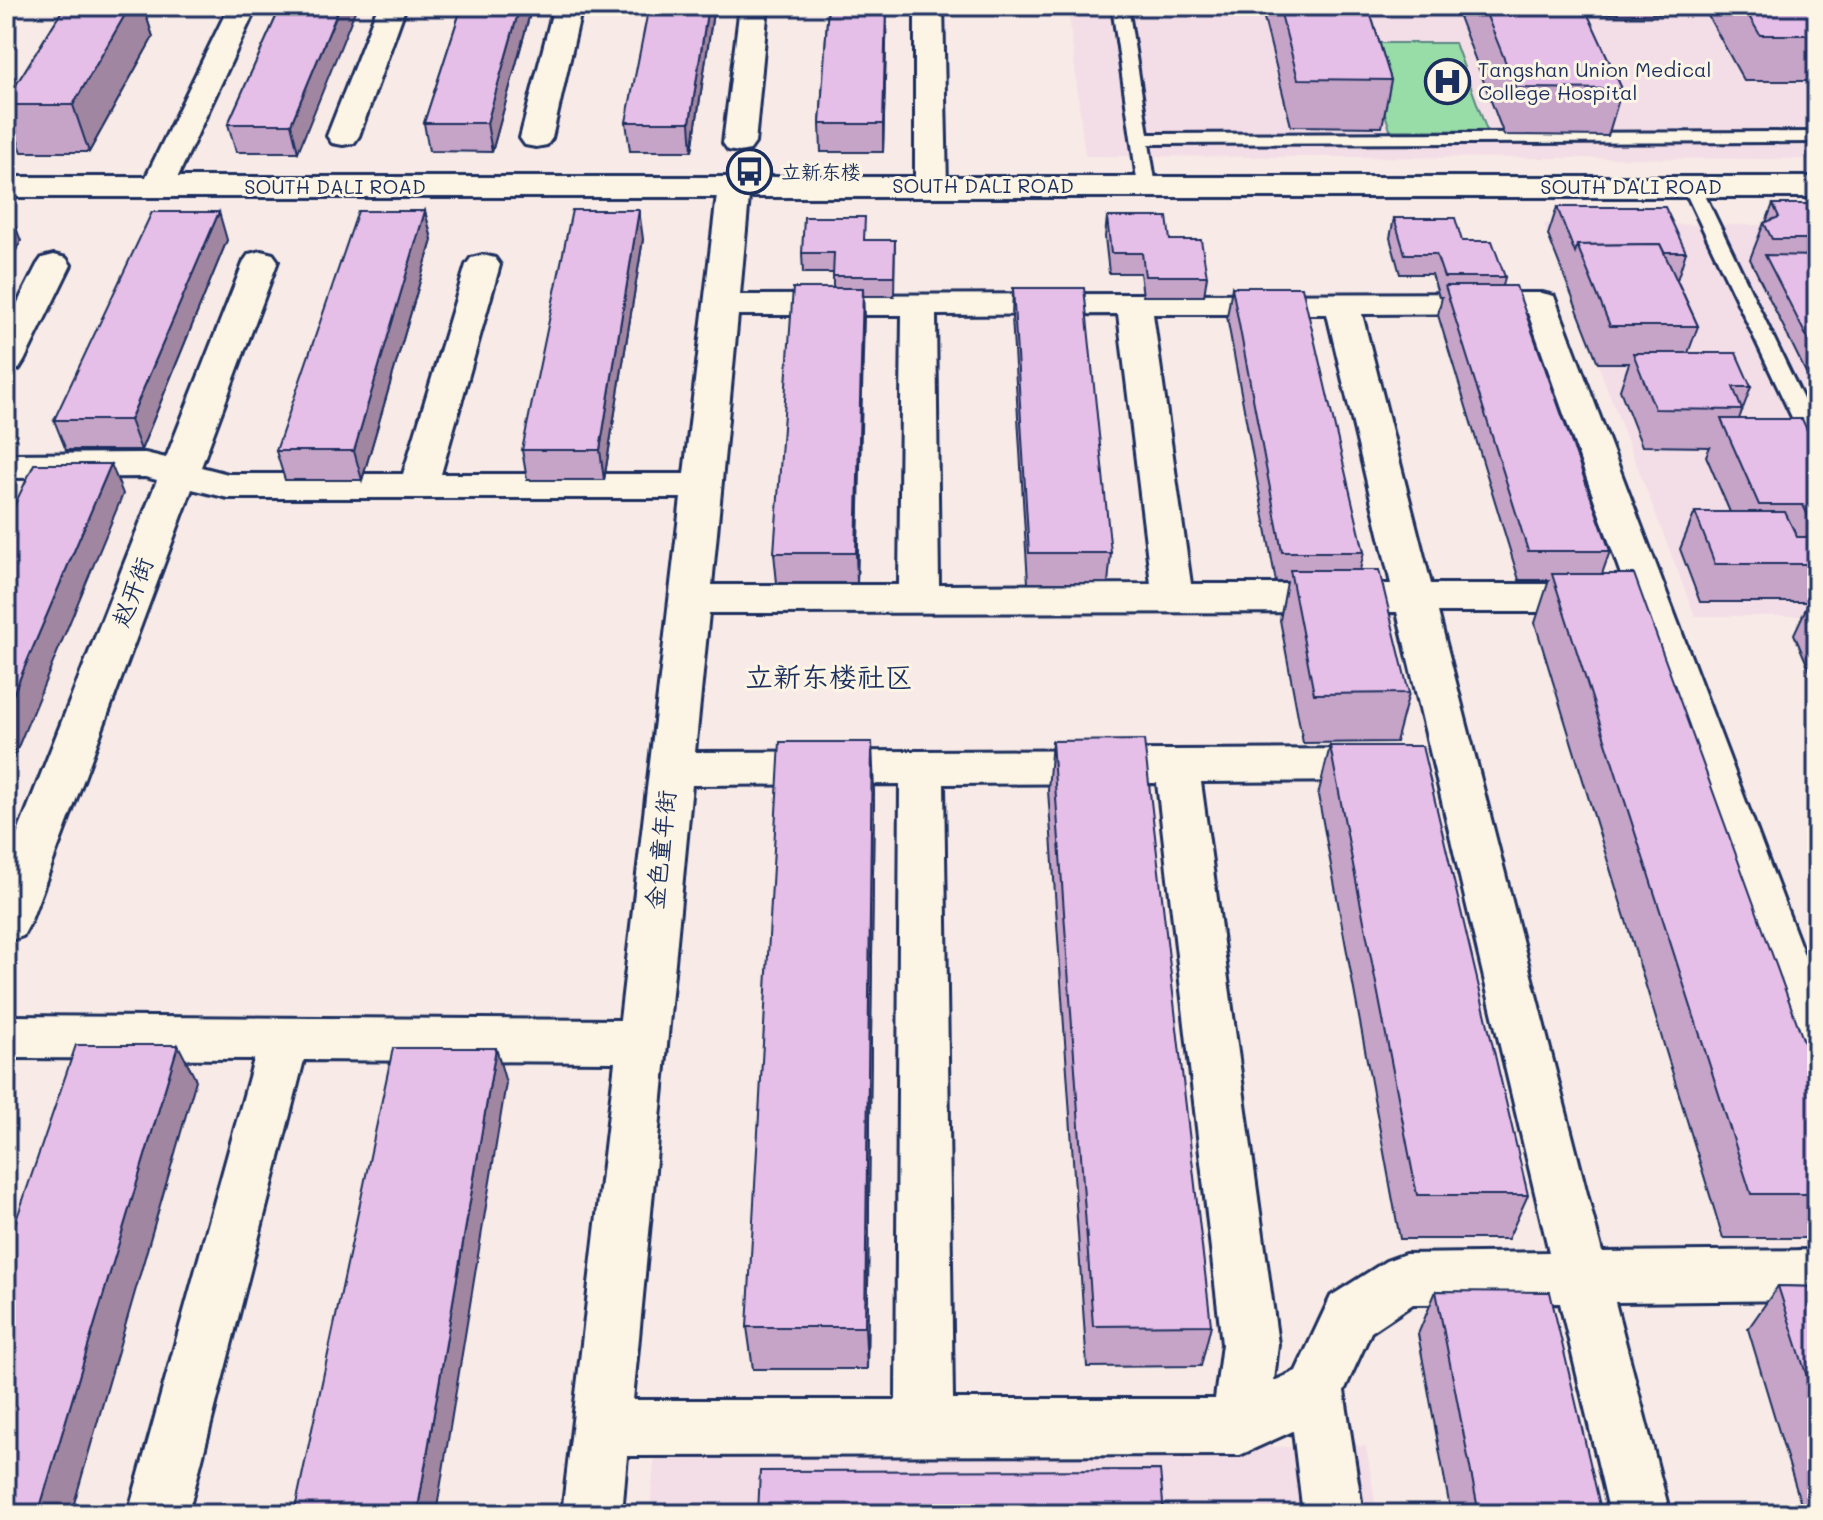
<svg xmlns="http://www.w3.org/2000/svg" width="1823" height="1520" font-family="Mali,'LXGW WenKai TC',sans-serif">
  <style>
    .built { fill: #f3dde7 }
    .green { fill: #98dca8; stroke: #5a8683; stroke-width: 2 }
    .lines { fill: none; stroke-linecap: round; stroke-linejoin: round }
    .lane-casing { stroke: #1b2f5e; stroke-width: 6 }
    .street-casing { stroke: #1b2f5e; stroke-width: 6 }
    .secondary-casing { stroke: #1b2f5e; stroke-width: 6 }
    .lane { fill: #fcf5e5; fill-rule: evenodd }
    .street { fill: #fcf5e5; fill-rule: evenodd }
    .secondary { fill: #fcf5e5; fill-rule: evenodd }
    .wall { fill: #c6a4c8; stroke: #1b2f5e; stroke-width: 2 }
    .shaded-wall { fill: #a186a2; stroke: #1b2f5e; stroke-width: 2 }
    .building { fill: #e6bfe8; stroke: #1b2f5e; stroke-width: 2 }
    .labels { text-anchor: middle; stroke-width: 6; stroke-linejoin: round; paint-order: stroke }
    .far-poi-label { font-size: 20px; fill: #1b2f5e; stroke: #fcf5e5; text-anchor: start }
    .far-street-label { font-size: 20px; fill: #1b2f5e; stroke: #fcf5e5 }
    .street-label { font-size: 24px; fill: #1b2f5e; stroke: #fcf5e5 }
    .quarter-label { font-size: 28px; fill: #1b2f5e; stroke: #fcf5e5 }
  </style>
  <rect width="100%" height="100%" fill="#f8eae6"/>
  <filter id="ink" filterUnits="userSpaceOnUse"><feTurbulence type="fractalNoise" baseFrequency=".0125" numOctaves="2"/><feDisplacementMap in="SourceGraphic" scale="16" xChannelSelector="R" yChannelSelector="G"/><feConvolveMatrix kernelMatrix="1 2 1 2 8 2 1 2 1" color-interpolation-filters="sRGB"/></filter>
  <g filter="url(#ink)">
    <g class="built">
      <polygon points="1068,6 1817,6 1817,159 1085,156"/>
      <polygon points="1544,224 1817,225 1817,616 1695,616"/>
      <polygon points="1366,1446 1377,1514 650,1514 655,1452"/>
    </g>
    <polygon class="green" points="1364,43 1455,43 1487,131 1390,130"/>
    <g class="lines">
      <defs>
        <g id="lane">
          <polygon points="1112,6 1128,6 1148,134 1817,132 1817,142 1149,144 1156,186 1147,191 1138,186"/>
          <polygon points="1692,182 1701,187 1814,422 1817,422 1817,434 1800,433 1797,428 1683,187"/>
        </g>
        <g id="street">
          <polygon points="229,6 257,6 173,187 168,194 157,197 146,194 141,187"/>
          <polygon points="378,6 406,6 359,136 354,143 343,145 332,143 327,136"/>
          <polygon points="554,6 582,6 552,138 547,145 536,147 525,145 520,138"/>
          <polygon points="740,6 768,6 755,143 750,150 739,152 728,150 723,143"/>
          <polygon points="915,6 943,6 947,186 942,193 931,196 920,193 915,186"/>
          <path d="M 734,176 L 745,179 L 750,186 L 740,295 L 1542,293 L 1554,296 L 1817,989 L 1817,1077 L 1799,1071 L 1792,1056 L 1528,313 L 1362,314 L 1431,584 L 1605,584 L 1619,588 L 1625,598 L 1619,608 L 1605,612 L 1438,612 L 1602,1252 L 1817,1250 L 1817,1300 L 1615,1302 L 1670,1514 L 1610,1514 L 1560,1303 L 1413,1304 L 1371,1332 L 1344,1391 L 1363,1514 L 1303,1514 L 1293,1431 L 1240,1455 L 627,1456 L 622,1514 L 562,1514 L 615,1062 L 304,1060 L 188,1514 L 128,1514 L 254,1059 L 6,1058 L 6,1016 L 620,1020 L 681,498 L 228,498 L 192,489 L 30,923 L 23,936 L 6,942 L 6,863 L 157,480 L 145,477 L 6,478 L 6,454 L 145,453 L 166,458 L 244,261 L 249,254 L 261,251 L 273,254 L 278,261 L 201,467 L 228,474 L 403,474 L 466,265 L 471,258 L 483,255 L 495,258 L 500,265 L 441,474 L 684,474 L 718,186 L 723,179 ZM 1118,314 L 1151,584 L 939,585 L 936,315 ZM 1153,314 L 1327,314 L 1391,584 L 1191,584 ZM 738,315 L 902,315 L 899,585 L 712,585 ZM 1397,612 L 1549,1252 L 1405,1254 L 1386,1261 L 1331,1296 L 1296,1371 L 1274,1381 L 1278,1344 L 1201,782 L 1386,781 L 1402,777 L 1408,765 L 1402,753 L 1386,749 L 695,752 L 709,613 ZM 1157,783 L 1222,1344 L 1215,1399 L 953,1399 L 944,784 ZM 900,784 L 896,1400 L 633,1400 L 692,785 Z"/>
          <polygon points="54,255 66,258 71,265 24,361 19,369 6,372 6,326 37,265 42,258"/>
        </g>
        <rect id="secondary" x="6" y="177" width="1811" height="20"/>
      </defs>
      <use href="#lane" class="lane-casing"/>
      <use href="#street" class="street-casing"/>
      <use href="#secondary" class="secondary-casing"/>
      <use href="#lane" class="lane"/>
      <use href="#street" class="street"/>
      <use href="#secondary" class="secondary"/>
    </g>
    <g class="wall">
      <polygon points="65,6 143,6 153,37 89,152 22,152 6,110 6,101"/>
      <polygon points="281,6 298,152 236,152 228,124"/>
      <polygon points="462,6 532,6 492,152 429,151 424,123"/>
      <polygon points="714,6 692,151 630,151 626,122"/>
      <polygon points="828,6 887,6 883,152 821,152 820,124"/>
      <polygon points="1261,6 1368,6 1391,80 1382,127 1291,126"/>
      <polygon points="1455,6 1817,6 1817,81 1744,81 1707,14 1587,14 1622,89 1608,136 1504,135"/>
      <polygon points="1773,204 1817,204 1817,395 1750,259 1764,223 1766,222"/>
      <polygon points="1557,207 1686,252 1677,280 1698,326 1688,353 1751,387 1739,419 1811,438 1817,423 1817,687 1794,634 1809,602 1700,602 1680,549 1695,512 1730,512 1706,456 1710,447 1642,446 1620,390 1629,363 1598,363 1548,235"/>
      <polygon points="425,211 432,240 362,480 285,480 276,451"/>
      <polygon points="1107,217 1170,240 1207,276 1204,296 1143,296 1140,273 1109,273 1105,237"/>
      <polygon points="1394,218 1462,241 1505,277 1503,286 1610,551 1602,574 1817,1078 1817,1238 1723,1238 1535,623 1549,580 1519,580 1438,315 1442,297 1439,297 1432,274 1400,274 1390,238"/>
      <polygon points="643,239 604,480 527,480 522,450"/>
      <polygon points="227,240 141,450 66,450 54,420"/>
      <polygon points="865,240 895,240 894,296 863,296 857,583 777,583 774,553 833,288 833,273 803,273 802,253"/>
      <polygon points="1232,287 1364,552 1360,570 1409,693 1396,742 1303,743 1280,620 1287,582 1276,582 1227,317"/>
      <polygon points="1013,288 1111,553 1108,583 1028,583 1012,317"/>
      <polygon points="1052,741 1211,1325 1201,1366 1087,1367 1048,790"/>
      <polygon points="1330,746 1528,1195 1508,1239 1400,1239 1318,795"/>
      <polygon points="874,791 867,1369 753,1369 747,1327"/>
      <polygon points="1778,1286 1817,1287 1817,1514 1804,1514 1748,1329"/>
      <polygon points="1436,1291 1602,1514 1451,1514 1418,1334"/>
    </g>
    <g class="shaded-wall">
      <polygon points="130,6 143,6 153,37 89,152 73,105"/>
      <polygon points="340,6 357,6 298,152 291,124"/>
      <polygon points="520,6 532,6 492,152 487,123"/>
      <polygon points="708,6 714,6 692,151 690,122"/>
      <polygon points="886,6 887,6 883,152 883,124"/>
      <polygon points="639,210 643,239 604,480 600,450"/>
      <polygon points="425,211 432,240 362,480 354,451"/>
      <polygon points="10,212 21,241 6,269 6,219"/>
      <polygon points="219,212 227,240 141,450 130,420"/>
      <polygon points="863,288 864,317 857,583 856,553"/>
      <polygon points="111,464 123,494 6,776 6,711"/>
      <polygon points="872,742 874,791 867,1369 865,1327"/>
      <polygon points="178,1045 196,1080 71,1514 38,1514"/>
      <polygon points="496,1048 506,1083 436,1514 417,1514"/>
    </g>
    <g class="building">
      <polygon points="65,6 130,6 73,105 6,105 6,101"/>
      <polygon points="281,6 340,6 291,124 228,124"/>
      <polygon points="462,6 520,6 487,123 424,123"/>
      <polygon points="649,6 708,6 690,122 626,122"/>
      <polygon points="828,6 886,6 883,124 820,124"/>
      <polygon points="1279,6 1368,6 1391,80 1298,79"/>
      <polygon points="1483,6 1584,6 1622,89 1516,88"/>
      <polygon points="1743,6 1817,6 1817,35 1760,35"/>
      <polygon points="1773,204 1817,204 1817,239 1772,239 1764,223 1779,217"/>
      <polygon points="1557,207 1665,207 1686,252 1664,252 1660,244 1577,245 1575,253"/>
      <polygon points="572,210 639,210 600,450 522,450"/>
      <polygon points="358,211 425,211 354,451 276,451"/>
      <polygon points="152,212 219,212 130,420 54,420"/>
      <polygon points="804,217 865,217 864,240 895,240 894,276 833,276 834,253 802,253"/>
      <polygon points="1107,217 1167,217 1170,240 1201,240 1207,276 1145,276 1142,253 1111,253"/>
      <polygon points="1394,218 1455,218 1462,241 1492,241 1505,277 1444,277 1436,254 1405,254"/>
      <polygon points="1660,244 1698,326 1610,326 1577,245"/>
      <polygon points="1765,255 1817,256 1817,357"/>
      <polygon points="1445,286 1516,286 1610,551 1528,551"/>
      <polygon points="1232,287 1302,287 1364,552 1282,552"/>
      <polygon points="793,288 863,288 856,553 774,553"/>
      <polygon points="1013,288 1084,288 1111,553 1029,553"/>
      <polygon points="1633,353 1736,353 1751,387 1733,387 1742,410 1655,409"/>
      <polygon points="1721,419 1802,419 1817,451 1817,534 1803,505 1759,505"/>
      <polygon points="34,464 111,464 6,711 6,523"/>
      <polygon points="1695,512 1785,512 1797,537 1817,537 1817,564 1715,564"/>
      <polygon points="1290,570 1379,570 1409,693 1314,694"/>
      <polygon points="1552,574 1634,574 1817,1078 1817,1194 1751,1194"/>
      <polygon points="1144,740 1211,1325 1093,1326 1052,741"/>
      <polygon points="780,742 872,742 865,1327 747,1327"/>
      <polygon points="1330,746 1422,746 1528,1195 1417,1195"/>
      <polygon points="76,1045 178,1045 38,1514 6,1514 6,1250"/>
      <polygon points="393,1048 496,1048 417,1514 294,1514"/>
      <polygon points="1778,1286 1817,1287 1817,1408"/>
      <polygon points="1436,1291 1550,1292 1602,1514 1479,1514"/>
      <polygon points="1160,1470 1164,1514 758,1514 760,1471"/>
    </g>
  </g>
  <defs>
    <symbol id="hospital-ring" viewBox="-11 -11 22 22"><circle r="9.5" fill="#fcf5e5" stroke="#1b2f5e" stroke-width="1.5"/><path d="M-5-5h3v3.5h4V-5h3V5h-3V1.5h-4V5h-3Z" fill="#1b2f5e"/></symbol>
    <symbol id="bus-ring" viewBox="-11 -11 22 22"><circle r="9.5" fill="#fcf5e5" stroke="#1b2f5e" stroke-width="1.5"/><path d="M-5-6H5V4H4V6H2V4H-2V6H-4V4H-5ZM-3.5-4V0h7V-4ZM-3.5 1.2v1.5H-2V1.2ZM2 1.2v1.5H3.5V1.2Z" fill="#1b2f5e"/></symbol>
  </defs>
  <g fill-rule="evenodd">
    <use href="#hospital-ring" x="1422" y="56" width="51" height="51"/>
    <use href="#bus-ring" x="724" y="146" width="51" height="51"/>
  </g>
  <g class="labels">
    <g class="far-poi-label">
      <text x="1478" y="77">Tangshan Union Medical<tspan x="1478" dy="23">College Hospital</tspan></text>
      <text x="781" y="179">立新东楼</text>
    </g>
    <g class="far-street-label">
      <text x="983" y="193">SOUTH DALI ROAD</text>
      <text x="335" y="194">SOUTH DALI ROAD</text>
      <text x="1631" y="194">SOUTH DALI ROAD</text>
    </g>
    <g class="street-label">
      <text transform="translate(133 592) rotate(-69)" y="8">赵开街</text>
      <text transform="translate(661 850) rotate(-84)" y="8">金色童年街</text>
    </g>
    <g class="quarter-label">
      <text x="829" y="687">立新东楼社区</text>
    </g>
  </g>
  <rect width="1823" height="1520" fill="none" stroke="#fcf5e5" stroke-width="32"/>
  <rect x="16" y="16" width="1791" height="1488" fill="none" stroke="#1b2f5e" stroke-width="3" filter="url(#ink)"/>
</svg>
